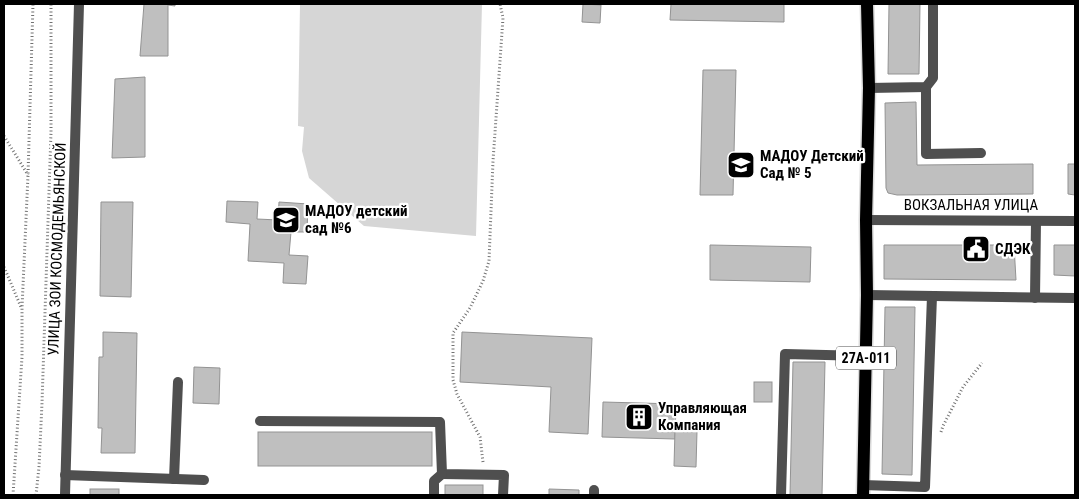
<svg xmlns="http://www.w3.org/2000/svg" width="1079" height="499" font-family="'Roboto Condensed',sans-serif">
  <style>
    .green { fill: #d6d6d6 }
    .building { fill: #bfbfbf; stroke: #939393 }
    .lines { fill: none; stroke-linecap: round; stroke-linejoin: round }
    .primary-casing { stroke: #dbdbdb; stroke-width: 15 }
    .path { stroke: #717171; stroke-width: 3; stroke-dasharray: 1 2.5; stroke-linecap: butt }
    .lane { stroke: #4f4f4f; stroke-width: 10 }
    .street { stroke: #4f4f4f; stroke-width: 10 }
    .primary { stroke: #000; stroke-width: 12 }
    .labels { text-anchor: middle; stroke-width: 4.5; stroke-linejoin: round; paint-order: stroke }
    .shield { fill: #fff; stroke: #4c4c4c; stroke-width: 1 }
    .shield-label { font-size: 14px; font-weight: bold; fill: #000 }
    .poi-label { font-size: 15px; font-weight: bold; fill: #000; stroke: #fff; text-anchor: start }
    .street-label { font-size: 15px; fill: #000; stroke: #fff }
  </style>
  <rect width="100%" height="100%" fill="#fff"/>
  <polygon class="green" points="300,4 482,4 476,236 364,226 309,178 302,151 304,127 298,126"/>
  <g class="building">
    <polygon points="144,4 175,4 175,6 168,5 168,56 140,56"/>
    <polygon points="583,4 601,5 600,23 582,22"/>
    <polygon points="671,4 784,4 784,22 670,20"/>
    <polygon points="889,4 920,4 919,74 888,74"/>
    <polygon points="703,70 736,70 733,195 700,195"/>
    <polygon points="145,77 145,157 112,158 115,79"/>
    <polygon points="916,102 917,165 1033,164 1033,194 897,195 888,193 886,188 885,103"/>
    <polygon points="1068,164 1075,164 1075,195 1068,194"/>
    <polygon points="227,201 258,202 257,219 278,220 279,202 308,204 307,232 291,232 289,255 308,256 306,284 283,283 284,263 248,261 250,224 226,222"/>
    <polygon points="101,202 133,202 131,297 100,296"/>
    <polygon points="710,245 811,247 810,282 710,280"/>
    <polygon points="884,245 1014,245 1016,280 884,279"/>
    <polygon points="1054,245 1075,245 1075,276 1054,275"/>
    <polygon points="885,307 915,307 912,475 882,474"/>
    <polygon points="103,332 137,333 135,453 101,453 102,428 98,428 99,357 103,357"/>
    <polygon points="462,332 592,338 588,434 549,432 551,387 460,382"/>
    <polygon points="793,362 825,362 822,495 790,495"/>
    <polygon points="194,367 220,368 219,404 193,403"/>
    <rect x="754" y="382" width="18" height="20"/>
    <polygon points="603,402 676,404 675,439 602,437"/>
    <polygon points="675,430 697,431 696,467 674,466"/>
    <rect x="258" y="432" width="174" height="34"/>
    <rect x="445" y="485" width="38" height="10"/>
    <rect x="90" y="489" width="29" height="6"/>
    <polygon points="549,489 579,490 579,495 549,495"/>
  </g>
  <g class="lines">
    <defs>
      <polyline id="primary" points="863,495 867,295 866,220 869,88 867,4"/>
    </defs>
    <use href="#primary" class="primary-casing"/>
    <g class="path">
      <polyline points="4,136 28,175"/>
      <polyline points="4,267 21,307"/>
      <polyline points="941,432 943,426 963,387 982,363"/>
      <polyline points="483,462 480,437 457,394 453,380 453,333 470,308 483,281 489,261 493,161 503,18 500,4"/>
      <polyline points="13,495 22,357 22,308 28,175 33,4"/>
      <polyline points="36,495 39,467 42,403 51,132 51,4"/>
    </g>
    <g class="lane">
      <polyline points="926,87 926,154 981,153"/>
      <polyline points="869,88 926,87 933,78 933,4"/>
      <polyline points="867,295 1075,298"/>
      <polyline points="1035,298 1036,221"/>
      <polyline points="260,421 440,422 442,474 504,475 503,495"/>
      <polyline points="65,475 204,480"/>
      <polyline points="174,479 178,382"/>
      <polyline points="863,485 925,487 932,296"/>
      <polyline points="434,495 434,481 442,474"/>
      <polyline points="594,495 594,490"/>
      <polyline points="781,495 785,354 866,356"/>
    </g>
    <g class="street">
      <polyline points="866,220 1075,221"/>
      <polyline points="65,495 79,4"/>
    </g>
    <use href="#primary" class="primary"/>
  </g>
  <defs>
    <symbol id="school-square" viewBox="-11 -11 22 22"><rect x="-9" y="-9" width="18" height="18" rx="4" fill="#000" stroke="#fff"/><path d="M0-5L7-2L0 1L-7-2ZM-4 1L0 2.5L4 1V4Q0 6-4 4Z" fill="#fff"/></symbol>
    <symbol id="civic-square" viewBox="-11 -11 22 22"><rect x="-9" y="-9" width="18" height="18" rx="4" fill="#000" stroke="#fff"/><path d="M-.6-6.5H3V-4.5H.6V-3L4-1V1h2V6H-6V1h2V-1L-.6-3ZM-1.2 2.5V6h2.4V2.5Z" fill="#fff"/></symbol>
    <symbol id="building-square" viewBox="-11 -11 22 22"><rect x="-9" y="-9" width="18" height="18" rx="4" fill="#000" stroke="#fff"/><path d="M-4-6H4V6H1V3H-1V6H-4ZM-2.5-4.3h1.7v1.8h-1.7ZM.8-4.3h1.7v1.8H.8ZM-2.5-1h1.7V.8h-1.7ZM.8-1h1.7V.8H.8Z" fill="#fff"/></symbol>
  </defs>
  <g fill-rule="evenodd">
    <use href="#school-square" x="725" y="149" width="32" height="32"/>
    <use href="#school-square" x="270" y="204" width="32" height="32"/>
    <use href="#civic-square" x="960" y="233" width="32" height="32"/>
    <use href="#building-square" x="623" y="401" width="32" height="32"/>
  </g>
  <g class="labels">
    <rect class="shield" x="836" y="346.5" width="60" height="23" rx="4"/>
    <g class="shield-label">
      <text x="866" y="363">27А-011</text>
    </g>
    <g class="poi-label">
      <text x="760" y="161">МАДОУ Детский<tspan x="760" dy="17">Сад № 5</tspan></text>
      <text x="305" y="216">МАДОУ детский<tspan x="305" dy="17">сад №6</tspan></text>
      <text x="995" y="254">СДЭК</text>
      <text x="658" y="413">Управляющая<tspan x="658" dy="17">Компания</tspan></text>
    </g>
    <g class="street-label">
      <text x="971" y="210">ВОКЗАЛЬНАЯ УЛИЦА</text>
      <text transform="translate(57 249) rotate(-88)" y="5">УЛИЦА ЗОИ КОСМОДЕМЬЯНСКОЙ</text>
    </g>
  </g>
  <rect width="1079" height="499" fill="none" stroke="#000000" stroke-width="10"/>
</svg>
